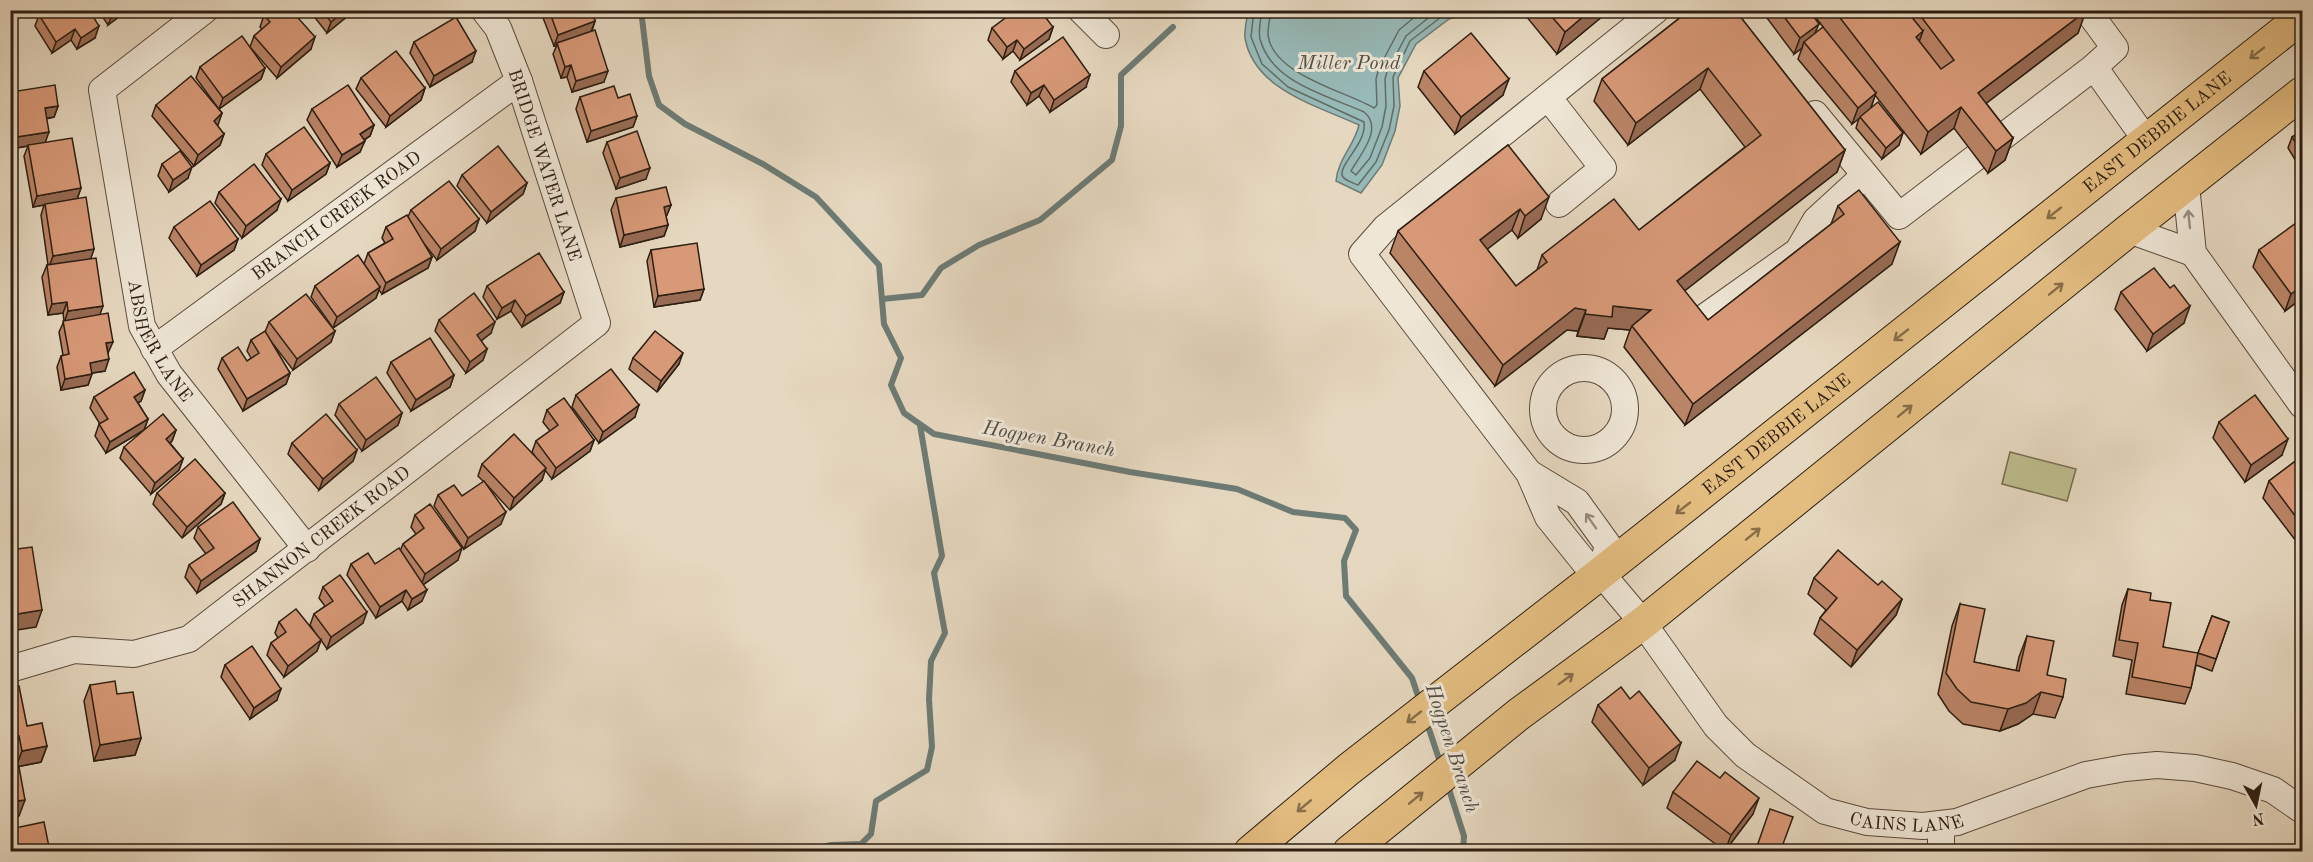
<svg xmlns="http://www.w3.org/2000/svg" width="2313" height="862" font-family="'Old Standard TT',serif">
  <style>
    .green { fill: #bdbc8d; stroke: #756d50; stroke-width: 1.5 }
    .water { fill: #97b9b7; stroke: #6d7b75; stroke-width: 1.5 }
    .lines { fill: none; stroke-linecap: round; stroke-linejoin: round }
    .shore { stroke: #626c64; stroke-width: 1.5 }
    .stream { stroke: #6d7b75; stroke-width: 6 }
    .minor-casing { stroke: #5b4c3e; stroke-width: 28 }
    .major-casing { stroke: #2d1e12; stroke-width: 34 }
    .minor { stroke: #efe6d6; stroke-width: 26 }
    .major { stroke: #e3bc80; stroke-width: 32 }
    .wall { fill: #ba8467; stroke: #2d1e12; stroke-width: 1.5 }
    .shaded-wall { fill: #976b54; stroke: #2d1e12; stroke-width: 1.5 }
    .building { fill: #d89978; stroke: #2d1e12; stroke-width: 1.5 }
    .oneway { stroke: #886d49 }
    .oneway2 { stroke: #988c7e }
    .labels { text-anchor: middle; stroke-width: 6; stroke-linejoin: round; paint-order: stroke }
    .street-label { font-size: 18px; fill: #2d1e12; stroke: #efe6d6 }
    .water-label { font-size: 20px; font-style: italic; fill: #4d4c44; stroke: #efe6d6 }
  </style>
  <rect width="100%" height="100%" fill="#e6d8c0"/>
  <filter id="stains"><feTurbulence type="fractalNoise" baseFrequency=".00333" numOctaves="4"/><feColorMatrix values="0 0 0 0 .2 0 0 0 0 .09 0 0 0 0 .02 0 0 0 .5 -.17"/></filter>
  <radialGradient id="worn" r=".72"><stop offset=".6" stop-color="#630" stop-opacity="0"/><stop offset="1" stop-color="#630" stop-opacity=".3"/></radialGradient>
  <polygon class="green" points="2010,452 2076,469 2067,501 2002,484"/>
  <path class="water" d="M 1248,11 L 1248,10 L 1480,11 L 1449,19 L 1416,44 L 1398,78 L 1400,106 L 1395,131 L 1382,165 L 1361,193 L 1336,181 C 1338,159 1354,146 1359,125 C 1318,106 1254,90 1245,38 C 1244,30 1247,19 1248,11 Z"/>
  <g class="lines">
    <g class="shore">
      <path d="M 1254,10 L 1251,37 L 1262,64 L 1288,87 L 1364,122 C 1367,143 1340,163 1342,175 C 1343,180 1353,183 1358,185 L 1376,162 L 1389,130 L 1394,106 L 1393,77 L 1410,41 L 1445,14 L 1458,10"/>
      <path d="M 1262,10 C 1261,19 1258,30 1260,39 C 1272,83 1326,95 1364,112 C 1384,128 1360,155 1351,171 L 1356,175 L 1370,158 L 1382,127 L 1386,106 L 1385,79 L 1387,72 L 1406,36 L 1438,10"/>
      <path d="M 1271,10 C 1270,18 1268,26 1268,34 C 1271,74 1345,91 1374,108 L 1377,105 L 1376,79 L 1379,68 L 1399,30 L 1423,10"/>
    </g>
    <g class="stream">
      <polyline points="641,10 649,76 659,105 685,124 763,164 816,197 879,265 884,324 901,358 891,385 904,413 934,434 1130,472 1237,489 1293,512 1345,518 1356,530 1344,561 1346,596 1412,678 1420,702"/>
      <polyline points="882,299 922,295 941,268 979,245 1040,220 1112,160 1121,126 1121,75 1173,27"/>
      <polyline points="1426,720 1441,765"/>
      <polyline points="1447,783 1464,836 1463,852"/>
      <polyline points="815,852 816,849 831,845 861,844 871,834 876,801 927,770 932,747 929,699 931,661 945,633 934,573 942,556 920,425"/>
    </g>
    <defs>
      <g id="minor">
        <path id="s1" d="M 205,10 L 102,90 L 142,326 L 169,374 L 307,549"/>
        <polyline points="1081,10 1106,35"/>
        <path id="s2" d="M 1656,10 L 1385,228 L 1362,254 L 1529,473 L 1548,517 L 1585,563 L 1601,573 L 1643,623 L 1716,726 L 1745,755 L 1825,811 L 1867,822 L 1923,826 L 1957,822 L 2086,775 L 2125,768 L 2157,765 L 2195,768 L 2232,776 L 2273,790 L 2302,810"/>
        <polyline points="2087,10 2115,48 2094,67 2146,140"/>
        <polyline points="1548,97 1603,168 1559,204"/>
        <polyline points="1815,114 1899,216 2094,67"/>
        <polyline points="2186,185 2193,253 2302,405"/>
        <polyline points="2129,230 2193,253"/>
        <polyline points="1702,319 1798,251 1816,220 1865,175"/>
        <path id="s3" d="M 154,349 L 519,81"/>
        <circle cx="1584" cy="409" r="41"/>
        <polyline points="1529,473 1577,502 1608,545 1601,573"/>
        <path id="s4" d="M 10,669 L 74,650 L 134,654 L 189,639 L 597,323 L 519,81 L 498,28 L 484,10"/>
        <polyline points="1941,824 1941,852"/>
      </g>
      <g id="major">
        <path id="s5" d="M 1250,852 L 1349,769 L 1601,573 L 2302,17"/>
        <polyline points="1349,852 1519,714 1643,623 2129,230 2302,93"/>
      </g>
    </defs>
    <use href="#minor" class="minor-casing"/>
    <use href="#major" class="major-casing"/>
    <use href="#minor" class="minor"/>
    <use href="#major" class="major"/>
  </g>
  <g class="wall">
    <polygon points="98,10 128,10 108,25"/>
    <polygon points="131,10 146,10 136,17"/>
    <polygon points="309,10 355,10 327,33"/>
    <polygon points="540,10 592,10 595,21 592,31 604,82 572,92 567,77 561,78 553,54 557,45 554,46"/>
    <polygon points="1521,10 1610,10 1557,54"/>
    <polygon points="1688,10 1735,10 1845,150 1837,172 1684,291 1708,320 1831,224 1838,206 1892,264 1685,425 1624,347 1630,330 1608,328 1604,339 1577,336 1578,331 1567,330 1495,386 1390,253 1398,231 1508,145 1541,219 1518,238 1512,230 1487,249 1516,286 1537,270 1542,255 1639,230 1745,147 1700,89 1628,145 1594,101 1602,79 1687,12"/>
    <polygon points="1761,10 1809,10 1815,34 1823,27 1810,10 2085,10 2078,33 1986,103 2013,138 2005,160 1988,173 1954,128 1921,154 1875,95 1871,108 1899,145 1882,159 1856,128 1859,118 1852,124 1798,59 1802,48 1794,54"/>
    <polygon points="39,15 95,38 77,49 71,40 52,53 35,26"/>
    <polygon points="264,15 311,49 277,78 250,47 254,36 262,29 260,27"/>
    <polygon points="1053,27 1049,39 1020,60 1013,51 1003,59 988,40 992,28"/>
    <polygon points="414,42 472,62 430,87 410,53"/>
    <polygon points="200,67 265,68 261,79 219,109 222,113 217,126 224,134 220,145 194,166 152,116 156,105 218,108 196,78"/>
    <polygon points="1015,71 1086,87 1050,112 1039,96 1027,105 1011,82"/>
    <polygon points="1424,71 1503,95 1455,134 1418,87"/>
    <polygon points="361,78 425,88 421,100 386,127 356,89"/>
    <polygon points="10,92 58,106 54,117 46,119 45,142 81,188 77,199 94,249 90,259 100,315 108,353 105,371 92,373 88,385 61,390 57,367 61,356 63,355 59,332 64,321 63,313 48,315 42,277 47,265 48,265 41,215 44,205 33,207 24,156 28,146 10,149"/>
    <polygon points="580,97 618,98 637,116 633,127 587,142 576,109"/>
    <polygon points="312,109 374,125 370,136 364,140 360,152 337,167 307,120"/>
    <polygon points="2302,131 2302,171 2288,148 2292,137"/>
    <polygon points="607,142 646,179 616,189 603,153"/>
    <polygon points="266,154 330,163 326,174 288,201 262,165"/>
    <polygon points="162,164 188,178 169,192 158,176"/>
    <polygon points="462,175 527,183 523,194 487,223 457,186"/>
    <polygon points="219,192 277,210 242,238 215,203"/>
    <polygon points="616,198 671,205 666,217 668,225 664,236 620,247 611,210"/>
    <polygon points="411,210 479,219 475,231 437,260 422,241 432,257 428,268 382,294 379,290 376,298 333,328 311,297 315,286 364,264 368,253 385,243 382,238 386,227 408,217"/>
    <polygon points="174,227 238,239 234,250 197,276 169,238"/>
    <polygon points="651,250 704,289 700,300 654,307 647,261"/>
    <polygon points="2259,250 2302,298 2285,311 2253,267"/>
    <polygon points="487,286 564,292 560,303 522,327 511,311 497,319 483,297"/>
    <polygon points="2121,292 2184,323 2147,351 2115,309"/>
    <polygon points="439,320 491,333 481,341 487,349 483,360 466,373 435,331"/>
    <polygon points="269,322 335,331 331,342 293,370 270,340 290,373 286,384 243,411 218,369 222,358 247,361 251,358 247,351 251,340 265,332"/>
    <polygon points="633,358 679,364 657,392 629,369"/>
    <polygon points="391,362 454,375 450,387 411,411 387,373"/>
    <polygon points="145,390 141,401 138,403 148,419 144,430 106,453 95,436 99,424 100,424 90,408 94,397"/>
    <polygon points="576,395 635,417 599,443 572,407"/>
    <polygon points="339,404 402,413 398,425 362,451 335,415"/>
    <polygon points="547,410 594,440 590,451 552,479 545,470 542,480 510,510 487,485 501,524 464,549 434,506 438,495 462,496 484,482 478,476 482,464 537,459 532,452 536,441 550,431 543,422"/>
    <polygon points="2219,422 2282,455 2245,482 2213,438"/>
    <polygon points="176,430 172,441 170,443 183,459 179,470 151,494 120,458 124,447"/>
    <polygon points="292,443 357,450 353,461 319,490 288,454"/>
    <polygon points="2302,456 2302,536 2296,541 2263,498 2269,481"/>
    <polygon points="157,493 225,493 221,504 182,538 153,504"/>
    <polygon points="415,515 458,560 423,585 422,601 408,610 402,601 376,618 347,575 351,564 375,564 400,551 403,544 416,534 411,527"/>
    <polygon points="198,527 260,539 256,551 197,593 185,577 189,565 206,554 194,538"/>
    <polygon points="1814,578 1878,585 1902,599 1896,615 1851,667 1814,634 1820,618 1826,610 1808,594"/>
    <polygon points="323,587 363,623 327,649 321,640 317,651 284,677 267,655 271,643 278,638 275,633 279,622 318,637 310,625 314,614 325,606 319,598"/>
    <polygon points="2128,589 2150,600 2163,647 2197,656 2212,616 2229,622 2212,671 2196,665 2191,688 2185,704 2126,694 2132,660 2113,656 2122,605"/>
    <polygon points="1960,604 1974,662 2016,671 2019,657 2027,636 2047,675 2063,697 2055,718 2033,714 2018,724 2000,731 1963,724 1949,711 1938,694 1952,626"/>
    <polygon points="225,665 277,700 250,719 221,677"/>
    <polygon points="90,685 117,694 141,738 135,755 94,761 84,701"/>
    <polygon points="10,688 27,726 47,746 41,762 16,767 13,752"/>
    <polygon points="1598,705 1675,760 1643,785 1592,722"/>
    <polygon points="1673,792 1753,814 1725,851 1667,808"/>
  </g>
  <g class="shaded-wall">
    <polygon points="117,10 128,10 108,25 113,13"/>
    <polygon points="139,10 146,10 136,17"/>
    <polygon points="345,10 355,10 327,33 331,22"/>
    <polygon points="1591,10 1610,10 1557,54 1565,32"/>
    <polygon points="2086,11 2078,33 1971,115 1978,93"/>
    <polygon points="595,21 591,32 557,43 557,45 554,46 558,35"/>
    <polygon points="1819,24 1812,40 1804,42 1802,48 1794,54 1800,38"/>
    <polygon points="99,26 95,38 77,49 81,38"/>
    <polygon points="1053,27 1049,39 1020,60 1024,49"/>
    <polygon points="75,29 71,40 52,53 56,42"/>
    <polygon points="1923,31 1915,53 1916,37"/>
    <polygon points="315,37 311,49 277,78 281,67"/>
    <polygon points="1017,40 1013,51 1003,59 1007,47"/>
    <polygon points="476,51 472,62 430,87 434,76"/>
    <polygon points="571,65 567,77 561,78 565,67"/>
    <polygon points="265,68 261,79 219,109 223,98"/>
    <polygon points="1708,68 1700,89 1628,145 1636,123"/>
    <polygon points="608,71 604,82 572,92 576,81"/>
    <polygon points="1090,75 1086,87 1050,112 1054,100"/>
    <polygon points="1509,79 1503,95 1455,134 1461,117"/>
    <polygon points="1044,85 1039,96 1027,105 1031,93"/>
    <polygon points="425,88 421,100 386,127 390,116"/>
    <polygon points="1876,93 1870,110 1852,124 1858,108"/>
    <polygon points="58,106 54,117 41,119 45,108"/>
    <polygon points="1961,107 1954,128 1921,154 1928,132"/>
    <polygon points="222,113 218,125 209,132 214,121"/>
    <polygon points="637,116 633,127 587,142 591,131"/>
    <polygon points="374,125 370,136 356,145 360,134"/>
    <polygon points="49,132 45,143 10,149 10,138"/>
    <polygon points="1903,133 1899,145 1882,159 1886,148"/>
    <polygon points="224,134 220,145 194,166 198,155"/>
    <polygon points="2013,138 2005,160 1988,173 1996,151"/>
    <polygon points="365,141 360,152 337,167 342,155"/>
    <polygon points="1845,150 1837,172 1669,303 1677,281"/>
    <polygon points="330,163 326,174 288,201 292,190"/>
    <polygon points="192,167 188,178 169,192 173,180"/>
    <polygon points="650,168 646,179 616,189 620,178"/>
    <polygon points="527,183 523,194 487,223 491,212"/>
    <polygon points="81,188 77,199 33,207 37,196"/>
    <polygon points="1549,197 1541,219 1518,238 1525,216"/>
    <polygon points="281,199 277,210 242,238 246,226"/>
    <polygon points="671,205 666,217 659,218 664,207"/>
    <polygon points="1520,209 1512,230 1472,261 1480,240"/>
    <polygon points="479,219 475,231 437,260 441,249"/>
    <polygon points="668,225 664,236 620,247 624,235"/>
    <polygon points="238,239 234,250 197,276 201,265"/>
    <polygon points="1900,242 1892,264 1685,425 1693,404"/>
    <polygon points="94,249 90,261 49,267 53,256"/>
    <polygon points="432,257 428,268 382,294 386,283"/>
    <polygon points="2302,286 2302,298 2285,311 2291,294"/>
    <polygon points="380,287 376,298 333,328 337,317"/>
    <polygon points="704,289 700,300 654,307 658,296"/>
    <polygon points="564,292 560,303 522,327 526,316"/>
    <polygon points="515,300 511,311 497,319 502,308"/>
    <polygon points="67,302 63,313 48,315 52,304"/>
    <polygon points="103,306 99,317 64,323 68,311"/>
    <polygon points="1613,306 1651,310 1632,326 1630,330 1608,328 1604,339 1577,336 1585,314"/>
    <polygon points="2190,306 2184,323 2147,351 2153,334"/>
    <polygon points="1575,308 1586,310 1578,331 1567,330 1495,386 1503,365"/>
    <polygon points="495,322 491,333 473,347 477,335"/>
    <polygon points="335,331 331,342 293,370 297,359"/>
    <polygon points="113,342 108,353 106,343"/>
    <polygon points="487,349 483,360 466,373 470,362"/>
    <polygon points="683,353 679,364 657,392 661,381"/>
    <polygon points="109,359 105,371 86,374 90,363"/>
    <polygon points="290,373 286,384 243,411 247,399"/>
    <polygon points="92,374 88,385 61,390 65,379"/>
    <polygon points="454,375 450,387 411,411 416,400"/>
    <polygon points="145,390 141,401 130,408 134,397"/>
    <polygon points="639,405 635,417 599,443 603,432"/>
    <polygon points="402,413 398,425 362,451 366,440"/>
    <polygon points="148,419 144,430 106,453 110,442"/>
    <polygon points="176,430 172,441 162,450 166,439"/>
    <polygon points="2288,439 2282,455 2245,482 2251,465"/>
    <polygon points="594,440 590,451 552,479 556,468"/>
    <polygon points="357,450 353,461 319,490 323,479"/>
    <polygon points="183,459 179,470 151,494 155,483"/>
    <polygon points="546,468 542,480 510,510 514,498"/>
    <polygon points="225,493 221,504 182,538 187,527"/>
    <polygon points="506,512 501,524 464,549 468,538"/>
    <polygon points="2302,524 2302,536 2296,541 2302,525"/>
    <polygon points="260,539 256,551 197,593 201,581"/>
    <polygon points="462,548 458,560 421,586 425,574"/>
    <polygon points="406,590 402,601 376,618 380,607"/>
    <polygon points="427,590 422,601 408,610 412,599"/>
    <polygon points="1902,599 1896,615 1851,667 1857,650"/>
    <polygon points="42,610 36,627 10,631 11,615"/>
    <polygon points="367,612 363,623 327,649 331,637"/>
    <polygon points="321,640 317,651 284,677 288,666"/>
    <polygon points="281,689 277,700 250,719 254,708"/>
    <polygon points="2041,692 2033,714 2018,724 2000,731 2008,709"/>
    <polygon points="19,736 13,752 10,753 10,738"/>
    <polygon points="141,738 135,755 94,761 100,745"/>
    <polygon points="1681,743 1675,760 1643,785 1649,768"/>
    <polygon points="47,746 41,762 16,767 22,751"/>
    <polygon points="1759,798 1753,814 1725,851 1731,835"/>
    <polygon points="25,800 19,816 10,817 10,802"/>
  </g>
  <g class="building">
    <polygon points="46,10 89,10 99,26 81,38 75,29 56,42 39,15"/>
    <polygon points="270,10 291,10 315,37 281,67 254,36 270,22 264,15"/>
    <polygon points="322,10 345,10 331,22"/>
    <polygon points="549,10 592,10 595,21 558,35"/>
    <polygon points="1016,10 1040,10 1053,27 1024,49 1017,40 1007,47 992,28"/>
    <polygon points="1546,10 1591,10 1565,32"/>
    <polygon points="1690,10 1735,10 1845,150 1677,281 1708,320 1844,214 1838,206 1859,190 1900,242 1693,404 1632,326 1651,310 1613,306 1612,317 1585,314 1586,310 1575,308 1503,365 1398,231 1508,145 1549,197 1525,216 1520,209 1480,240 1516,286 1547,262 1542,255 1614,199 1639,230 1761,135 1708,68 1636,123 1602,79"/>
    <polygon points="1779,10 1809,10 1819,24 1800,38"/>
    <polygon points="1834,10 1906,10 1923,31 1916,37 1941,69 1954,60 1916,10 2086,11 1978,93 2013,138 1996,151 1961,107 1928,132"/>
    <polygon points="456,17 476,51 434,76 414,42"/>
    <polygon points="1823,27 1876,93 1858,108 1804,42"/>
    <polygon points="595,30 608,71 576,81 571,65 565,67 557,43"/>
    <polygon points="1471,33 1509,79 1461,117 1424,71"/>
    <polygon points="242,36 265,68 223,98 200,67"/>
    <polygon points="1063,37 1090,75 1054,100 1044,85 1031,93 1015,71"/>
    <polygon points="396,51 425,88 390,116 361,78"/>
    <polygon points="191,76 222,113 214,121 224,134 198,155 156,105"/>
    <polygon points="55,85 58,106 45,108 49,132 10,138 10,121 15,120 11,92"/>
    <polygon points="348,85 374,125 360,134 365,141 342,155 312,109"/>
    <polygon points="614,86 618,98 630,94 637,116 591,131 580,97"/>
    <polygon points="1878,102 1903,133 1886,148 1860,117"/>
    <polygon points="304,127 330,163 292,190 266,154"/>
    <polygon points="637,131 650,168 620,178 607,142"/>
    <polygon points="2302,131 2302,153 2292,137"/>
    <polygon points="72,138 81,188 37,196 28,145"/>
    <polygon points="498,146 527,183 491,212 462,175"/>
    <polygon points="180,151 192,167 173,180 162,164"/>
    <polygon points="254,164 281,199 246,226 219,192"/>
    <polygon points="449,181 479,219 441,249 411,210"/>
    <polygon points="666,187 671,205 664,207 668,225 624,235 616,198"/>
    <polygon points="86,197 94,249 53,256 45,204"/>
    <polygon points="210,201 238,239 201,265 174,227"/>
    <polygon points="407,215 432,257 386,283 368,253 393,239 386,227"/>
    <polygon points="2296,223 2302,232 2302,286 2291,294 2259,250"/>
    <polygon points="697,243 704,289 658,296 651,250"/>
    <polygon points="539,253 564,292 526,316 515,300 502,308 487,286"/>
    <polygon points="358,255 380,287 337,317 315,286"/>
    <polygon points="96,258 103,306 68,311 67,302 52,304 47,265"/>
    <polygon points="2154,268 2170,288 2174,285 2190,306 2153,334 2121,292"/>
    <polygon points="474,293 495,322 477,335 487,349 470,362 439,320"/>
    <polygon points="306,294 335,331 297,359 269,322"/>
    <polygon points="108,313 113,342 106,343 109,359 90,363 92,374 65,379 61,356 69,354 63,321"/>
    <polygon points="265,331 290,373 247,399 222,358 238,347 247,361 259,353 251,340"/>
    <polygon points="655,331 683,353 661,381 633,358"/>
    <polygon points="430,338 454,375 416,400 391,362"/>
    <polygon points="611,369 639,405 603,432 576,395"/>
    <polygon points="134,372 145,390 134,397 148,419 110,442 99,424 108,419 94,397"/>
    <polygon points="376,377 402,413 366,440 339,404"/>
    <polygon points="2255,395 2288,439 2251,465 2219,422"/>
    <polygon points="564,398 594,440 556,468 536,441 558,425 547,410"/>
    <polygon points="163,414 176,430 166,439 183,459 155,483 124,447"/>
    <polygon points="326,414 357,450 323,479 292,443"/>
    <polygon points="514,434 546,468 514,498 482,464"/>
    <polygon points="2302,456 2302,525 2269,481"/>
    <polygon points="195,459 225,493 187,527 157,493"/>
    <polygon points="484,481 506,512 468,538 438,495 454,485 462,496"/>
    <polygon points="233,502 260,539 201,581 189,565 214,548 198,527"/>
    <polygon points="430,504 462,548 425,574 403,544 424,528 415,515"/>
    <polygon points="32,547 42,610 11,615 10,550"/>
    <polygon points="399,548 427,590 412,599 406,590 380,607 351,564 368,553 375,564"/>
    <polygon points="1838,550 1878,585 1882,581 1902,599 1857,650 1820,618 1837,598 1814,578"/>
    <polygon points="340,575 367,612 331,637 314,614 333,601 323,587"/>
    <polygon points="2128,589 2151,593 2150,600 2171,603 2163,647 2198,653 2191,688 2132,677 2138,643 2119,640"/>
    <polygon points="1960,604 1985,609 1974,662 2019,671 2027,636 2054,641 2047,675 2066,679 2063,697 2041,692 2026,703 2008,709 1971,702 1957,689 1946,673"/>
    <polygon points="296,609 321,640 288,666 271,643 286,632 279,622"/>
    <polygon points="2212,616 2229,622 2216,659 2198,653"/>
    <polygon points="252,646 281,689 254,708 225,665"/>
    <polygon points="115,681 117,694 133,692 141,738 100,745 90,685"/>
    <polygon points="19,686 27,726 42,723 47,746 22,751 19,736 10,738 10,688"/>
    <polygon points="1621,687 1630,699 1639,691 1681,743 1649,768 1598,705"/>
    <polygon points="1697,761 1720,778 1725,772 1759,798 1731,835 1673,792"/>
    <polygon points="19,767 25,800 10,802 10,769"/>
    <polygon points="1770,809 1793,817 1783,844 1804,852 1755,852"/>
    <polygon points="44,822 50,852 10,852 10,829"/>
    <polygon points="2008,845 2066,847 2066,852 2008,852"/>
    <polygon points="2262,847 2263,852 2151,852"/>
  </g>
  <defs><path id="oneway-shaft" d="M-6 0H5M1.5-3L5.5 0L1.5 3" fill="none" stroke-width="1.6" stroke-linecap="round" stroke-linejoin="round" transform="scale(1.5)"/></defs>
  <g class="oneway">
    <use href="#oneway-shaft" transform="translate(2257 53) rotate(142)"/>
    <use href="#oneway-shaft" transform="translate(2054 213) rotate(142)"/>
    <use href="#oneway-shaft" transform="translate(2056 289) rotate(-39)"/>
    <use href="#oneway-shaft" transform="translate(1901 335) rotate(142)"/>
    <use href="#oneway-shaft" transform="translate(1905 411) rotate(-39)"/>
    <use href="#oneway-shaft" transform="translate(1683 508) rotate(142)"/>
    <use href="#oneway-shaft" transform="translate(1753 534) rotate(-39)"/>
    <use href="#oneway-shaft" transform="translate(1566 679) rotate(-36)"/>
    <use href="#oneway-shaft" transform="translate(1414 717) rotate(142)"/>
    <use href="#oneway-shaft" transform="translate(1416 798) rotate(-39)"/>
    <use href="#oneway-shaft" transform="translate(1304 806) rotate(140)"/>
  </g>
  <g class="oneway2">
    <use href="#oneway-shaft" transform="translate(2189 219) rotate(-96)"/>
    <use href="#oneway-shaft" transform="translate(1591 521) rotate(-125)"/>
  </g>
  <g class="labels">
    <g class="street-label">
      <text dy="6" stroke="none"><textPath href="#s5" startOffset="1158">EAST DEBBIE LANE</textPath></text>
      <text transform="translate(545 165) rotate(72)" y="6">BRIDGE WATER LANE</text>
      <text dy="6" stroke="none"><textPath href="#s3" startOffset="226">BRANCH CREEK ROAD</textPath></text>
      <text dy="6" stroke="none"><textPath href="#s1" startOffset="390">ABSHER LANE</textPath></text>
      <text dy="6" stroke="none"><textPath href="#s5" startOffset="672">EAST DEBBIE LANE</textPath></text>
      <text dy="6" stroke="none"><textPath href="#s4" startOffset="351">SHANNON CREEK ROAD</textPath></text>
      <text dy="6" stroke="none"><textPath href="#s2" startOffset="1197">CAINS LANE</textPath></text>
    </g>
    <g class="water-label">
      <text x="1349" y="69">Miller Pond</text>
      <text transform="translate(1049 438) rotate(10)" y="7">Hogpen Branch</text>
      <text transform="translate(1453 748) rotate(72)" y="7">Hogpen Branch</text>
    </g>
  </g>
  <rect width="2313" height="862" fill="none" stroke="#e6d8c0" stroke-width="36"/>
  <rect x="12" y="12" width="2289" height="838" fill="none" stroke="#2d1e12" stroke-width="3"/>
  <rect x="18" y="18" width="2277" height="826" fill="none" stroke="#2d1e12" stroke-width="1.5"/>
  <g transform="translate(2256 805) rotate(171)" stroke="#efe6d6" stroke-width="4.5" paint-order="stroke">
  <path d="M0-4.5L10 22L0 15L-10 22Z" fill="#2d1e12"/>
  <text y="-9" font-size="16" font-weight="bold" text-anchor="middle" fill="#2d1e12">N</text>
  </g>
  <rect width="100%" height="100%" filter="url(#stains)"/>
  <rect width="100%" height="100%" fill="url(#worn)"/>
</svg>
